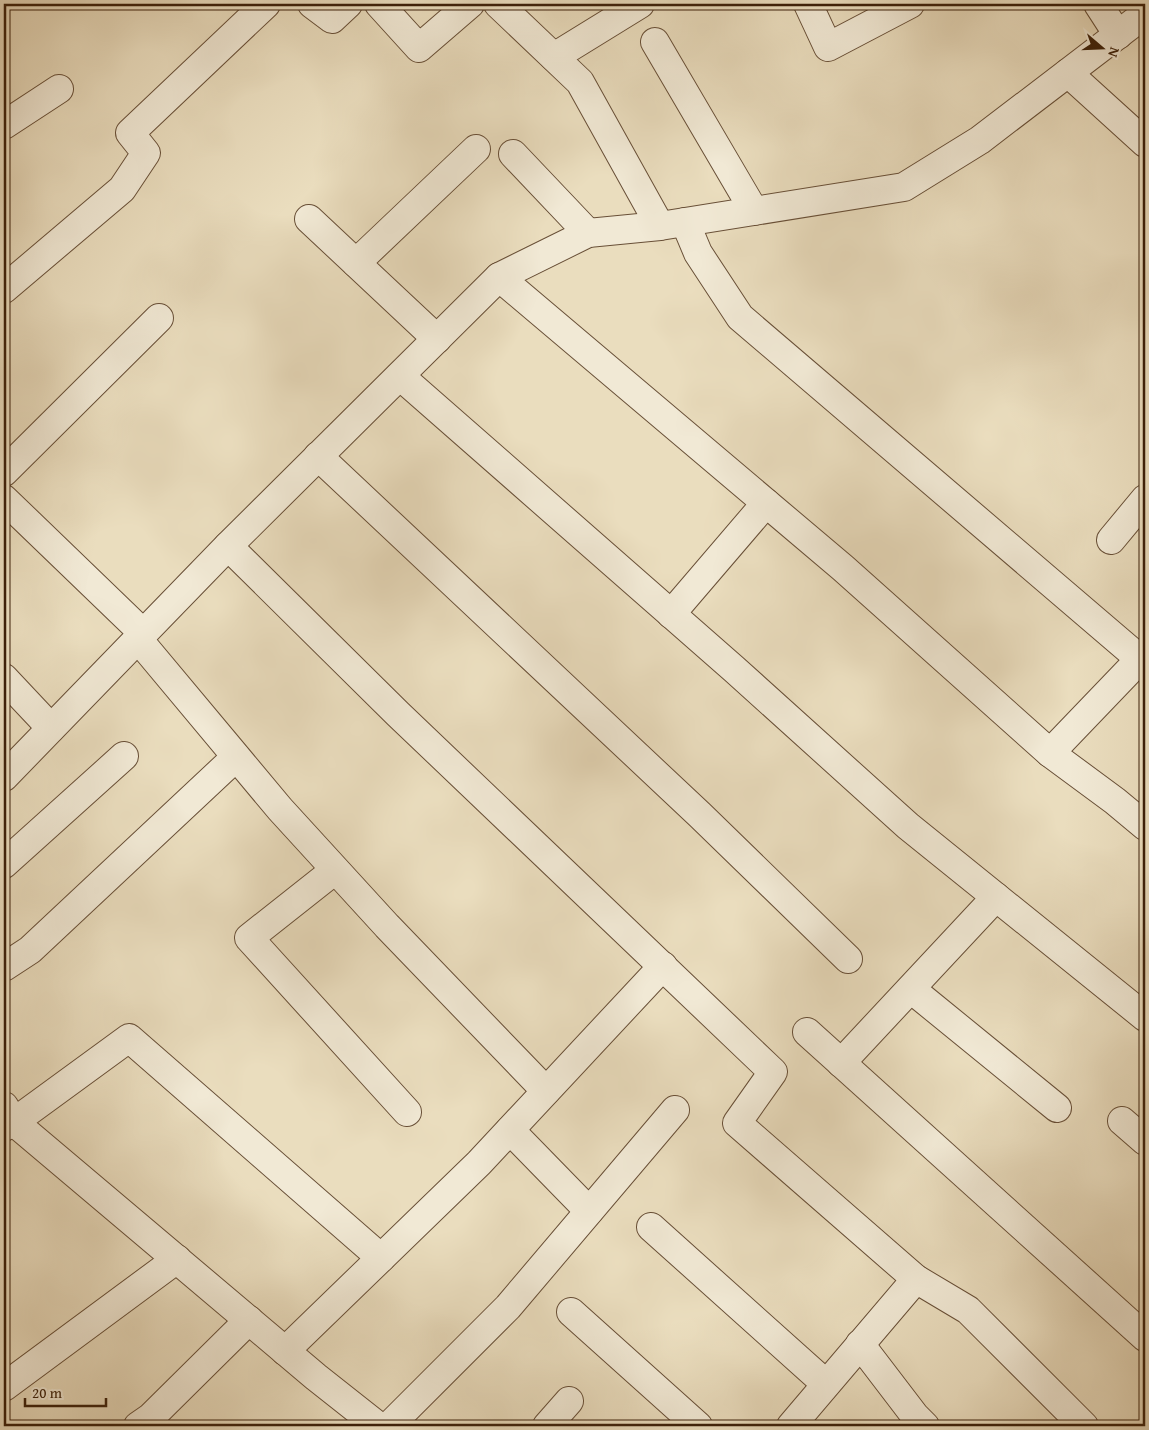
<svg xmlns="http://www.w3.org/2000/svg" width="1149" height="1430" font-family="'Gentium Book Plus',serif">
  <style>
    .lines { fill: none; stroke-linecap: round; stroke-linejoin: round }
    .minor-casing { stroke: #684f37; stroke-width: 30 }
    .minor { stroke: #f1e9d5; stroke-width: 28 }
  </style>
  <rect width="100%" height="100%" fill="#eaddbe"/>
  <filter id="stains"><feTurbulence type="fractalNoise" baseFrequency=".004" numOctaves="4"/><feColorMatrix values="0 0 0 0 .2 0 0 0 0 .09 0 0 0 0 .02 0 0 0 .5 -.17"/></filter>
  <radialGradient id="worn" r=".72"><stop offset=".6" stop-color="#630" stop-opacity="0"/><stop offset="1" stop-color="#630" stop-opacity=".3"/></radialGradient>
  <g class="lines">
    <defs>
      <g id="minor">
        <polyline points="312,4 332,19 348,4"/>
        <polyline points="379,4 419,48 470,4"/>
        <polyline points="498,4 580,82 660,226"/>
        <polyline points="808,4 828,47 910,4"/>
        <polyline points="1098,4 1118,35"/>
        <polyline points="655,42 754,211"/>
        <polyline points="554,57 640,4"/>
        <polyline points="1068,73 1145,143"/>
        <polyline points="4,125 59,89"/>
        <polyline points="513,154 588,233"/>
        <polyline points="309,219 437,339"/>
        <polyline points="685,222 698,253 740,317 1140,659"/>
        <polyline points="356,263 476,149"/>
        <polyline points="499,277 843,568 1050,753 1115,801 1145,826"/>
        <polyline points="4,289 122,189 146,153 130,133 266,4"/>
        <polyline points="400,376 734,669 908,826 1145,1017"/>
        <polyline points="318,456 700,815 848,959"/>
        <polyline points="4,472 159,318"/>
        <polyline points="4,499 143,633"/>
        <polyline points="1111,540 1145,499"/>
        <polyline points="228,546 398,714 773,1072 737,1123 916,1279 968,1310 1084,1426"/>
        <polyline points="671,614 766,503"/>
        <polyline points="138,639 280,809 387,926 546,1091"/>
        <polyline points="4,678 51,728"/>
        <polyline points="1050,753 1145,654"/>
        <polyline points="4,777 228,546 499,277 588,233 660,226 904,187 980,140 1145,14"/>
        <polyline points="4,864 124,756"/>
        <polyline points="335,870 249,938 407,1112"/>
        <polyline points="4,967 30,950 236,757"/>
        <polyline points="911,989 1057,1108"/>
        <polyline points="807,1032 1145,1337"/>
        <polyline points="841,1063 996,897"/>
        <polyline points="4,1106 14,1122 316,1377 378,1426"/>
        <polyline points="1122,1121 1145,1141"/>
        <polyline points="4,1127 14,1122 129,1038 381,1258"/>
        <polyline points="510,1130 589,1211"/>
        <polyline points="651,1227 826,1384"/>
        <polyline points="571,1312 698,1426"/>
        <polyline points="860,1344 915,1416 925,1426"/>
        <polyline points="285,1351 479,1163 663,966"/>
        <polyline points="4,1387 177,1259"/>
        <polyline points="138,1426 151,1417 249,1320"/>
        <polyline points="389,1426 508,1307 675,1110"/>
        <polyline points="547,1426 569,1401"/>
        <polyline points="791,1426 916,1279"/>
      </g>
    </defs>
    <use href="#minor" class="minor-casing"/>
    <use href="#minor" class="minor"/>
  </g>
  <rect width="1149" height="1430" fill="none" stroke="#eaddbe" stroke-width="20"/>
  <rect x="5" y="5" width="1139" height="1420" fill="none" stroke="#3c200a" stroke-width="2.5"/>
  <rect x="10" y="10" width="1129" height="1410" fill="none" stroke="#3c200a"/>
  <g transform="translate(1102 48) rotate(109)" stroke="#f1e9d5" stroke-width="4" paint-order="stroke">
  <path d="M0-4L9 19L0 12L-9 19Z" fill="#3c200a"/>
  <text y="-8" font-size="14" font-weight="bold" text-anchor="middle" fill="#3c200a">N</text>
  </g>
  <path d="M25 1398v8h81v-8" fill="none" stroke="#3c200a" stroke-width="2.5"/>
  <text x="32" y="1398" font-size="15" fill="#3c200a" stroke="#f1e9d5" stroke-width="4" paint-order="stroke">20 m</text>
  <rect width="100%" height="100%" filter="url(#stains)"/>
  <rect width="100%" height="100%" fill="url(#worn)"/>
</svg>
